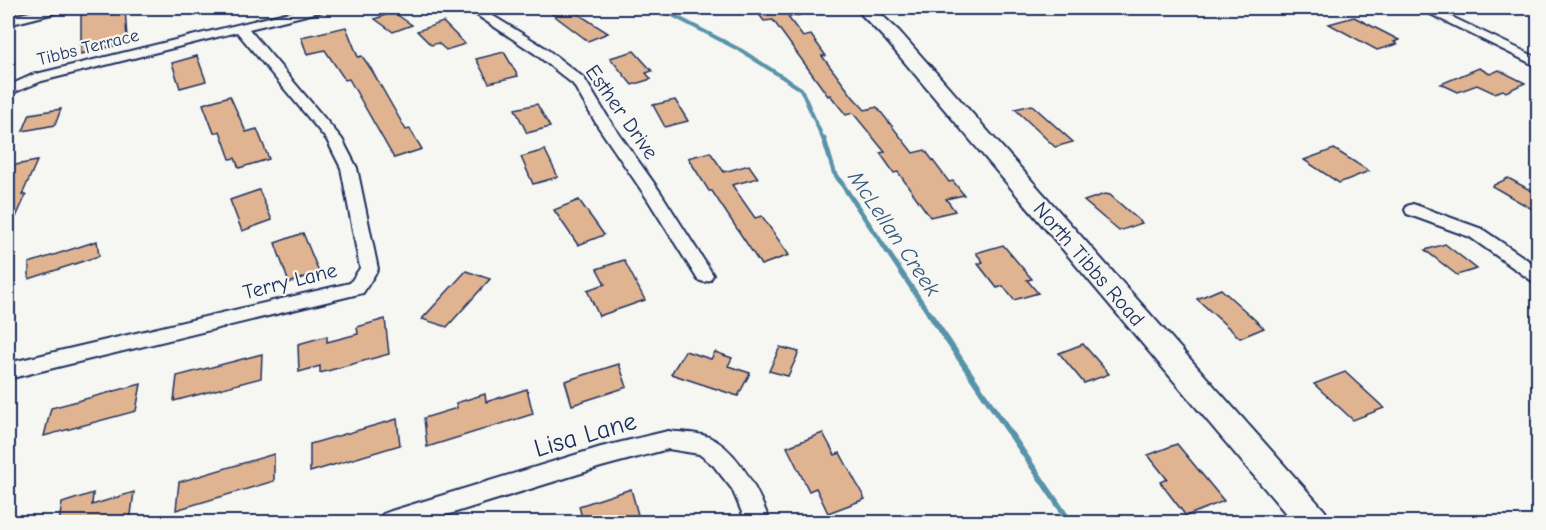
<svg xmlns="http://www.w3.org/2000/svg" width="1546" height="530" font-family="'Comic Neue',sans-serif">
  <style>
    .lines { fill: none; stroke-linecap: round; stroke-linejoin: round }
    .stream-far2 { stroke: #5993a9; stroke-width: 4 }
    .stream-far1 { stroke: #5993a9; stroke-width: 5 }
    .stream { stroke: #5993a9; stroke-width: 6 }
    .building { fill: #e0b491; stroke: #1b2f5e; stroke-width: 1.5 }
    .street-casing { stroke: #1b2f5e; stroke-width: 4 }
    .secondary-casing { stroke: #1b2f5e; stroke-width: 4 }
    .street { fill: #f6f6f2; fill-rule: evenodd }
    .secondary { fill: #f6f6f2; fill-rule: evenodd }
    .labels { text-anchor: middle; stroke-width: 4.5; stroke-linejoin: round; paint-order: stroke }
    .far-street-label { font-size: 18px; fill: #1b2f5e; stroke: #f6f6f2 }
    .street-label { font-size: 21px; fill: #1b2f5e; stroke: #f6f6f2 }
    .water-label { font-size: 22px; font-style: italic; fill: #35587d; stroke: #f6f6f2 }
    .near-street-label { font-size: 26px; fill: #1b2f5e; stroke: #f6f6f2 }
  </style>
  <rect width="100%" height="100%" fill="#f6f6f2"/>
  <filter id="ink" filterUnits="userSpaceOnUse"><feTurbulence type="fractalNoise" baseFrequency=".0167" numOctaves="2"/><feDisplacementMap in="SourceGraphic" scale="12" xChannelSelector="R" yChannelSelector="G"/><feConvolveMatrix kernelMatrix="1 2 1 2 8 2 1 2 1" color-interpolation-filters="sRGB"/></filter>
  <g filter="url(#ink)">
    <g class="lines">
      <polyline class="stream-far2" points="659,8 742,51 801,89 824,141"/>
      <polyline class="stream-far1" points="824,139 834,172 930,315"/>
      <polyline class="stream" points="929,313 1070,522"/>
    </g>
    <g class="building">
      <polygon points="105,8 125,8 127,39 113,42 114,46 81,54 81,14"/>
      <polygon points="544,8 569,8 608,33 588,41"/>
      <polygon points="754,8 800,8 800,15 788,17 803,37 811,35 826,56 822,56 853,97 865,110 877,107 913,153 925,150 949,182 953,181 964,195 946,199 955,211 930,217 898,172 894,173 880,153 885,152 853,113 846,115 830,95 828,96 773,20 764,21"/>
      <polygon points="393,12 412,25 393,32 375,19"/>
      <polygon points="1354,17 1399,40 1394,42 1397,44 1377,50 1329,24"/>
      <polygon points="443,22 465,44 446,50 438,43 431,45 417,31"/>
      <polygon points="346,27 358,57 362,56 371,69 406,130 410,129 422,149 394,158 349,79 345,80 325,50 307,54 301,37"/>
      <polygon points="634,51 652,71 646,73 651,79 632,85 610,58"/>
      <polygon points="504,52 518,76 489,83 476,59"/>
      <polygon points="197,56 206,81 180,88 172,63"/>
      <polygon points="1479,68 1490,74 1499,70 1525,83 1506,92 1503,90 1494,93 1477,85 1458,92 1441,84"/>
      <polygon points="230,96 246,132 257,129 269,159 239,168 235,158 230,159 220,131 214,133 203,104"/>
      <polygon points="675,100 688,121 665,127 653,105"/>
      <polygon points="537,104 550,127 527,133 515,109"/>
      <polygon points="1032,105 1073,142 1055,147 1015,109"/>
      <polygon points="61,109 55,125 23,131 30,114"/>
      <polygon points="1334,149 1369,171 1339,183 1304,160"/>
      <polygon points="545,150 558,177 533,184 521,157"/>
      <polygon points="710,152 724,172 749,165 758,178 732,185 755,218 762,216 789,255 761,265 712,191 709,191 688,158"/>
      <polygon points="37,161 22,195 26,195 8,235 8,172 10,166"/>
      <polygon points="1508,178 1539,195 1539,213 1492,186"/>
      <polygon points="259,190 272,220 242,231 230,200"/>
      <polygon points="1105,194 1110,195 1142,223 1119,231 1084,201"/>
      <polygon points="579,200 604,235 578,245 554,210"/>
      <polygon points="303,233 319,272 289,283 275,243"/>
      <polygon points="97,241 99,256 29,279 29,263"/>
      <polygon points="1445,244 1477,269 1457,275 1425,250"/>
      <polygon points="1003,245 1032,279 1027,280 1038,293 1014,300 1003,286 997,288 978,264 983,262 976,253"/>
      <polygon points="624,260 645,300 599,316 587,290 605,284 597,269"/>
      <polygon points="466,271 490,279 447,327 422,319"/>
      <polygon points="1221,289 1264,328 1240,338 1197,299"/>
      <polygon points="385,319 389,354 320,373 320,366 299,372 298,344 327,336 327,342 358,334 357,327"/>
      <polygon points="1083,344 1109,374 1084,383 1059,353"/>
      <polygon points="780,347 799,352 788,376 769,371"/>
      <polygon points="685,351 711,359 715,352 732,358 728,366 750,373 738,396 671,374"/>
      <polygon points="262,354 261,378 174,401 177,376"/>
      <polygon points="619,364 627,387 572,405 565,381"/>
      <polygon points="1345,372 1384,408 1353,420 1314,384"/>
      <polygon points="141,384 136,411 44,436 51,408"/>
      <polygon points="527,389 533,414 427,447 424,418 457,408 456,403 485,394 486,402"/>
      <polygon points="397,419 400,445 310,472 310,444"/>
      <polygon points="823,433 835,455 840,453 865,499 828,513 816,488 809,491 787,447"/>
      <polygon points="1177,444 1224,501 1186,516 1160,482 1167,479 1148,455"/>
      <polygon points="274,454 274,481 176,510 179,482"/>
      <polygon points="631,489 640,522 583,522 579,506"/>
      <polygon points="134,492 130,522 59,522 62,503 93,493 92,505"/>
    </g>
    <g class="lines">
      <defs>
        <g id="street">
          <polygon points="46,8 65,8 63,11 8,25 8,17"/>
          <polygon points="306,8 325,8 323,11 249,29 342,139 357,168 378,269 363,293 8,379 8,363 350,283 360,268 341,168 327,140 237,32 42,81 8,95 8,86 32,75"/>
          <polygon points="466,8 480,8 544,47 584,78 612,124 661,193 710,270 713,275 710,280 704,282 698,280 648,200 597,125 573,84 534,53"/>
          <polygon points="1418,8 1433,8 1538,58 1538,67"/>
          <polygon points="1413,204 1482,229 1538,267 1538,282 1532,281 1470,237 1407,214 1405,210 1407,206"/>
          <path d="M 668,431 C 681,433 697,432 709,437 C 740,451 759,493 770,522 L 746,522 L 732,489 L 713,465 L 699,454 L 668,449 L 601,467 L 424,522 L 379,522 L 383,514 L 391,511 L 601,447 Z"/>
        </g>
        <polygon id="secondary" points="855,8 874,8 899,31 1325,511 1329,522 1293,522 885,39"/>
      </defs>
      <use href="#street" class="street-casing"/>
      <use href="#secondary" class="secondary-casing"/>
      <use href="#street" class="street"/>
      <use href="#secondary" class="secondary"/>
    </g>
  </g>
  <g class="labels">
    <g class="far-street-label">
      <text transform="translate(88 47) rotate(-14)" y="6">Tibbs Terrace</text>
    </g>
    <g class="street-label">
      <text transform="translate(622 112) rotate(55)" y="7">Esther Drive</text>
      <text transform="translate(1089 264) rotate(49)" y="7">North Tibbs Road</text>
      <text transform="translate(290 281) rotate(-14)" y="7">Terry Lane</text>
    </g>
    <g class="water-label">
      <text transform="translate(895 233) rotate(56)" y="8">McLellan Creek</text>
    </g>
    <g class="near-street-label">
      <text transform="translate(585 434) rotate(-16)" y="9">Lisa Lane</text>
    </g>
  </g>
  <rect width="1546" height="530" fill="none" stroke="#f6f6f2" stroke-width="30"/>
  <rect x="15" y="15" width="1516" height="500" fill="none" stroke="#1b2f5e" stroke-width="2" filter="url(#ink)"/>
</svg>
